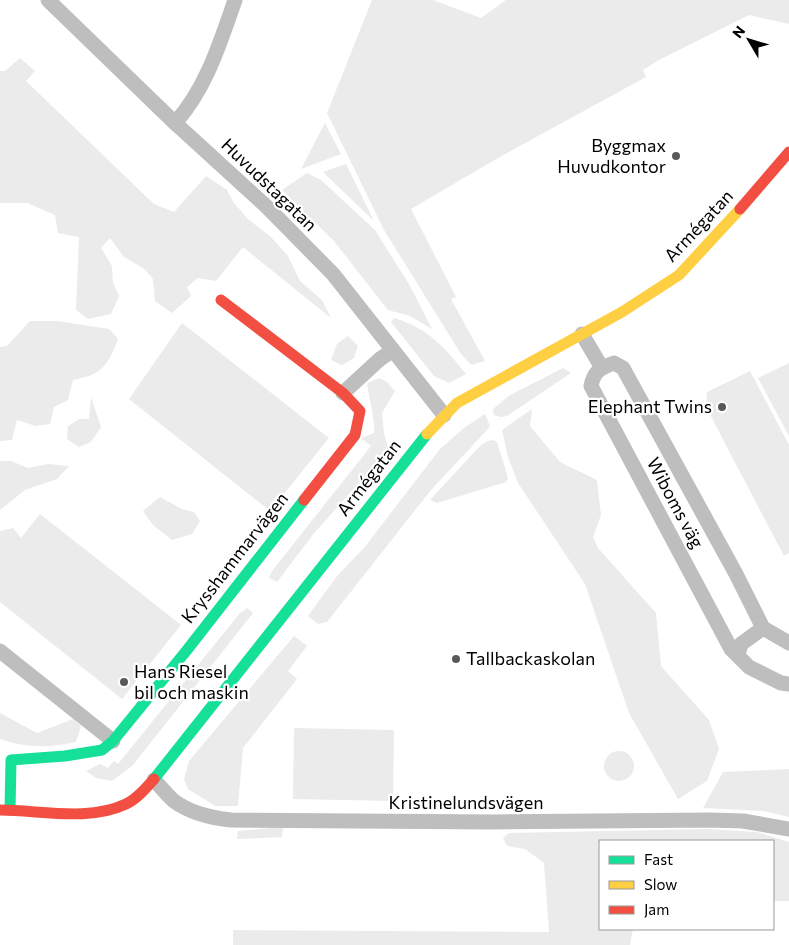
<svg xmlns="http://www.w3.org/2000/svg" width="789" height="945" font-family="Commissioner,sans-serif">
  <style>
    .green { fill: #ebebeb }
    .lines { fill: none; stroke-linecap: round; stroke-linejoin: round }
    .street { stroke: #bebebe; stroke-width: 15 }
    .fast { stroke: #16e098; stroke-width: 11 }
    .slow { stroke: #ffcf43; stroke-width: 11 }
    .jam { stroke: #f24e42; stroke-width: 11 }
    .poi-dot { fill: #595959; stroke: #fff; stroke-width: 2 }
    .labels { text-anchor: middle; stroke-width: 4.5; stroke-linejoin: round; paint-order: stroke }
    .poi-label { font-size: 18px; fill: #000; stroke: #fff; text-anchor: end }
    .street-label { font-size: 18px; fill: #000; stroke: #fff }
  </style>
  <rect width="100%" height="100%" fill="#fff"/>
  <g class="green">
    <polygon points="372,0 433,0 481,18 506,0 789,0 789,24 749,15 659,60 643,70 646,77 498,158 411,209 456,297 451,299 485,361 471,365 461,354 384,230 327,113"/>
    <polygon points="20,58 35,71 26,81 154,204 174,212 206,176 227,190 234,203 248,219 271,237 288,256 300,281 322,300 331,318 243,247 216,281 198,278 187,287 191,296 172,313 155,301 153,279 143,268 124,257 110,238 101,248 112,266 113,283 119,296 111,314 88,319 76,310 79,237 58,233 55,215 27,203 0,203 0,71 5,71"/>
    <polygon points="325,123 341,154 301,169"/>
    <polygon points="346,164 374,221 323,172"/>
    <polygon points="307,173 321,180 375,230 410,286 432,329 410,316 388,310 334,241 282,190"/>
    <path d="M 394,318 C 428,328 444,347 466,374 L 449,383 L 434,376 L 391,322 Z"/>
    <path d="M 30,321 L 58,321 L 109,329 L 118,339 C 108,365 102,375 73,380 L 68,400 L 54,407 L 50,424 L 35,426 L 17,420 L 12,440 L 0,441 L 0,347 L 7,346 Z"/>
    <polygon points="182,323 329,438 270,511 129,399"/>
    <polygon points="348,336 358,346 354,358 342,365 331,360 337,344"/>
    <polygon points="789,363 789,436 758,378"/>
    <polygon points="563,368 571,373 507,416 501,417 494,415 493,409 510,395"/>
    <polygon points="750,371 789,445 789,553 784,556 706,407 707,392"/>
    <path d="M 379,378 L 387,382 L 395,391 L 382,413 L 384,433 L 388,447 L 367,474 L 315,532 L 277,582 L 269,578 L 272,571 L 371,446 L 361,438 L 374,433 C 375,416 369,400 367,383 Z"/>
    <polygon points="91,397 101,427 91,442 79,447 67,439 68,426 79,419 89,419"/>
    <polygon points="532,409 530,426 560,462 597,480 601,515 593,537 598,548 656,613 661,666 709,720 719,749 707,781 678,799 629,713 585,584 518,483 508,457 502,430"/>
    <polygon points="485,414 490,426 487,430 431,490 327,622 318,624 308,616 338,575 364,548 440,449 464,428"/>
    <polygon points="488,441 494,440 497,442 508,478 506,482 437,503 430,500 481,445"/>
    <polygon points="0,461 11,461 28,468 48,464 69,466 57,479 25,490 0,510"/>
    <polygon points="160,497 182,509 194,512 200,521 192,534 172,540 153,525 143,511"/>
    <polygon points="40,514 181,625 122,699 0,602 0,531 13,528 21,538"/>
    <polygon points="247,608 253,613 133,765 112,781 96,778 86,771 100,764 108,768 114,761 118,764 240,613"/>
    <polygon points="294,636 307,646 288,671 297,679 243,748 238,806 215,806 188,789 184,779 189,761"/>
    <path d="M 0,713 L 37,733 L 73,719 L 81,726 L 76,742 C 49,748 27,748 0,739 Z"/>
    <polygon points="294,728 394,730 393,801 293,799"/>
    <circle cx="619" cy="766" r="15"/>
    <polygon points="789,769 789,817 763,811 703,808 723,772"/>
    <polygon points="283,827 282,837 237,839 238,831"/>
    <polygon points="708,829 757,832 789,842 789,901 773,901 773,841 600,841 600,929 633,929 630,945 233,945 233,930 549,932 544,863 525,849 507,846 503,838 509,833"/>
  </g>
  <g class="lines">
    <g class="street">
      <polyline points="48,0 175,123 266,206 333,274 444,415"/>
      <path d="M 175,123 C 206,89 220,43 235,0"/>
      <polyline points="582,334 602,368"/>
      <polyline points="343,393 380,359 392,351"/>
      <path d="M 789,643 L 763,628 L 736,574 L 623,368 L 614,363 C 600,368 594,371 591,386 L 731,649 L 749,667 L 781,683 L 789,684"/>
      <polyline points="0,651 113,741"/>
      <polyline points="738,655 741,644 763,628"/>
      <path d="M 154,780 C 161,787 167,795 174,801 C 190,813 212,818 231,820 L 493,822 L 710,820 L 743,821 L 789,829"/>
    </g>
    <g class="fast">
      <polyline points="154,779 427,434"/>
      <polyline points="10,810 11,760 65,756 102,750 113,741 187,650 304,500"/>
    </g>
    <polyline class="slow" points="427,434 457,403 622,312 679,275 740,209"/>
    <g class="jam">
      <polyline points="740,209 789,152"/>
      <polyline points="221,300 343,393 360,411 355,435 304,500"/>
      <path d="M 0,810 C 40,810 88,822 126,804 C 137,799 146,788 154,779"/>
    </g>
  </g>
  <g class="poi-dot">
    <circle cx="676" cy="156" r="5"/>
    <circle cx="722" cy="407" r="5"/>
    <circle cx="456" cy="659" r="5"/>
    <circle cx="124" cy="682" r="5"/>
  </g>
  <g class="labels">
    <g class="poi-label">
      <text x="666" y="152">Byggmax<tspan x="666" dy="21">Huvudkontor</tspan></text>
      <text x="712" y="413">Elephant Twins</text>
      <text x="466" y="665" text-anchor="start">Tallbackaskolan</text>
      <text x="134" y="678" text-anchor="start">Hans Riesel<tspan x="134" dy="21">bil och maskin</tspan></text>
    </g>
    <g class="street-label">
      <text transform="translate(269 185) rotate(44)" y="6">Huvudstagatan</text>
      <text transform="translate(699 226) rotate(-47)" y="6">Armégatan</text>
      <text transform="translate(369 478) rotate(-52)" y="6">Armégatan</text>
      <text transform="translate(675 503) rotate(62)" y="6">Wiboms väg</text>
      <text transform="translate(235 558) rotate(-52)" y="6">Krysshammarvägen</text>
      <text x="466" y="809">Kristinelundsvägen</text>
    </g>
  </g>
  <rect x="599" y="840" width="175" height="90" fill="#ffffff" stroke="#999999"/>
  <rect x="609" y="856" width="25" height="8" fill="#16e098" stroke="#999999"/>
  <text x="644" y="865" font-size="15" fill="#000000">Fast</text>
  <rect x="609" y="881" width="25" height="8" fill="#ffcf43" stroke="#999999"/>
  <text x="644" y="890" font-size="15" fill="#000000">Slow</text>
  <rect x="609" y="906" width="25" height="8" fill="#f24e42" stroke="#999999"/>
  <text x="644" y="915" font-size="15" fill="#000000">Jam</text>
  <g transform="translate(749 40) rotate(308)" stroke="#ffffff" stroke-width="4" paint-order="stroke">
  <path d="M0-4L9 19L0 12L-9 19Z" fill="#000000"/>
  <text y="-8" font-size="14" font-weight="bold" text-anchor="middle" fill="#000000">N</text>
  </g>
</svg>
